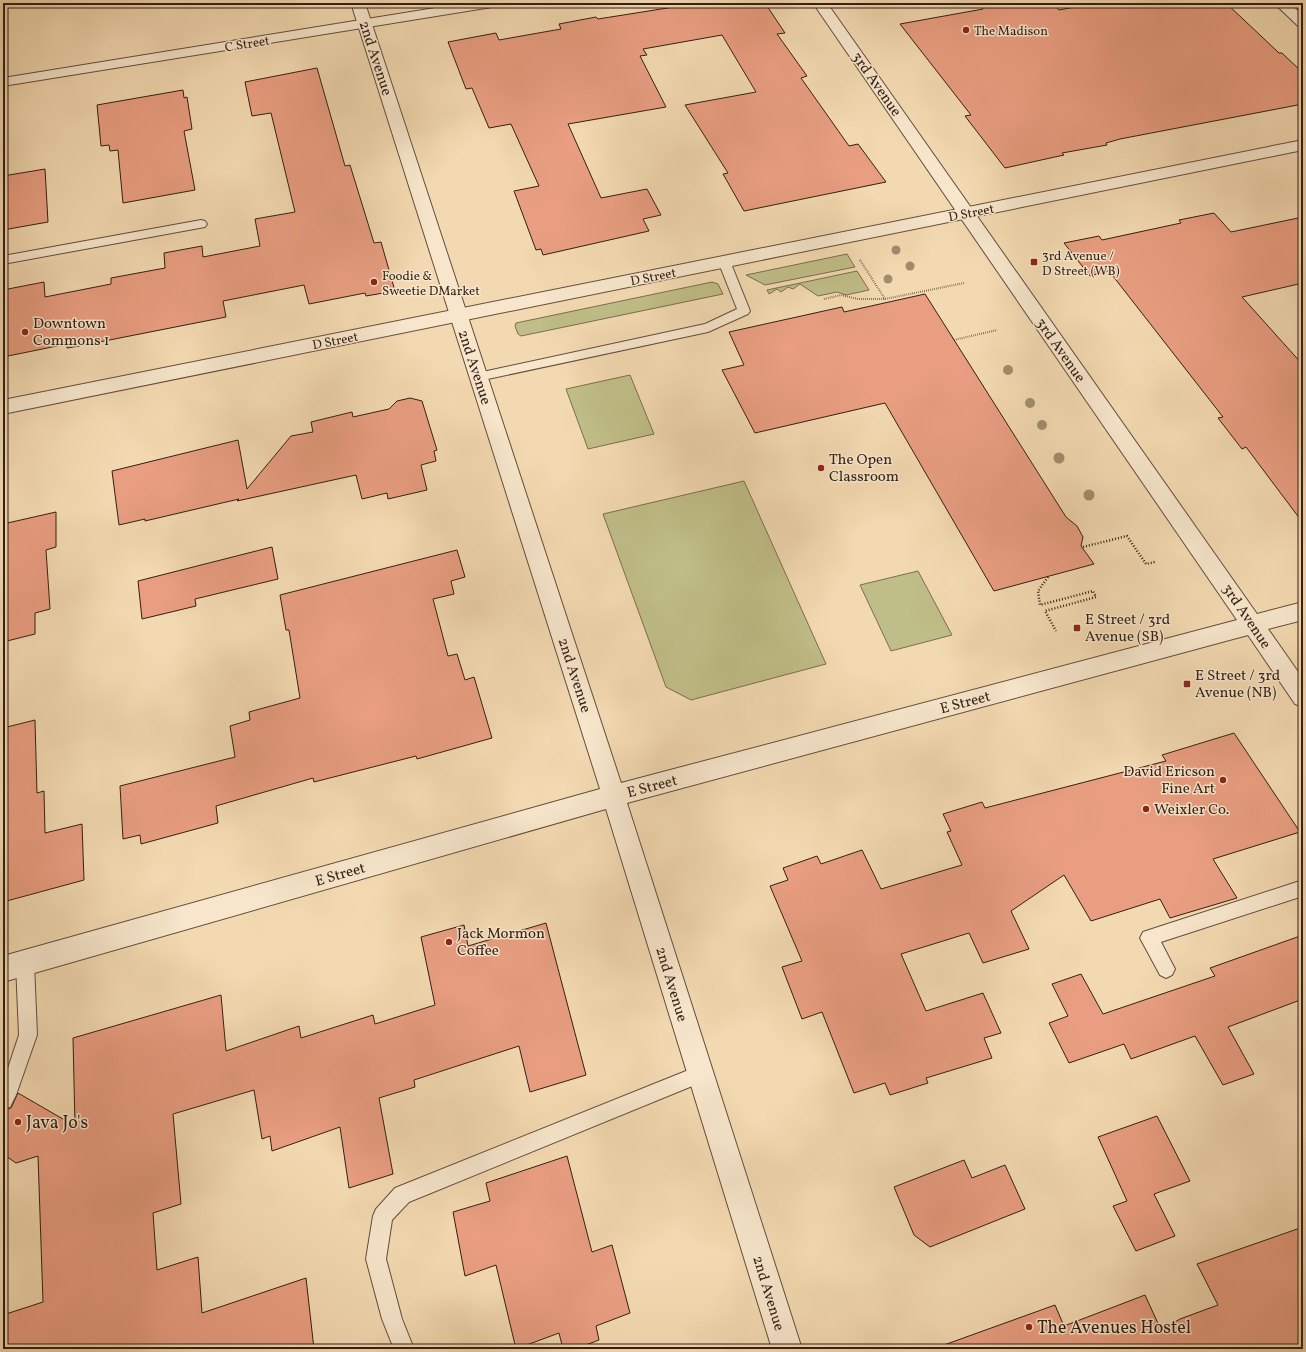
<svg xmlns="http://www.w3.org/2000/svg" width="1306" height="1352" font-family="Vollkorn,serif">
  <style>
    .green { fill: #c0be88; stroke: #7a6e4e }
    .building { fill: #e99e81; stroke: #331e14 }
    .lines { fill: none; stroke-linecap: round; stroke-linejoin: round }
    .service-casing { stroke: #634d3b; stroke-width: 2 }
    .minor-casing { stroke: #634d3b; stroke-width: 2 }
    .tertiary-casing { stroke: #634d3b; stroke-width: 2 }
    .path-far1 { stroke: #331e14; stroke-width: 2; stroke-dasharray: 0.5 1.5; stroke-linecap: butt }
    .path { stroke: #331e14; stroke-width: 2.5; stroke-dasharray: 1 2; stroke-linecap: butt }
    .service { fill: #f7e6cc; fill-rule: evenodd }
    .minor { fill: #f7e6cc; fill-rule: evenodd }
    .tertiary { fill: #f7e6cc; fill-rule: evenodd }
    .tree { fill: #a08d6e }
    .poi-dot { fill: #8f2418; stroke: #f7e6cc; stroke-width: 1.5 }
    .labels { text-anchor: middle; stroke-width: 3; stroke-linejoin: round; paint-order: stroke }
    .far-poi-label { font-size: 13px; fill: #331e14; stroke: #f7e6cc; text-anchor: start }
    .far-street-label { font-size: 13px; fill: #331e14; stroke: #f7e6cc }
    .street-label { font-size: 15px; fill: #331e14; stroke: #f7e6cc }
    .poi-label { font-size: 15px; fill: #331e14; stroke: #f7e6cc; text-anchor: start }
    .near-poi-label { font-size: 18px; fill: #331e14; stroke: #f7e6cc; text-anchor: start }
  </style>
  <rect width="100%" height="100%" fill="#f3d9b1"/>
  <filter id="stains"><feTurbulence type="fractalNoise" baseFrequency=".005" numOctaves="4"/><feColorMatrix values="0 0 0 0 .2 0 0 0 0 .09 0 0 0 0 .02 0 0 0 .5 -.17"/></filter>
  <radialGradient id="worn" r=".72"><stop offset=".6" stop-color="#630" stop-opacity="0"/><stop offset="1" stop-color="#630" stop-opacity=".3"/></radialGradient>
  <g class="green">
    <polygon points="847,254 855,267 765,285 746,275"/>
    <polygon points="857,271 869,290 846,295 837,292 818,296 800,284 793,289 788,287 781,292 777,289 769,294 767,290"/>
    <polygon points="712,282 718,284 723,294 521,336 518,334 515,326 516,323"/>
    <polygon points="630,375 654,434 588,449 566,389"/>
    <polygon points="744,481 826,664 691,700 666,687 603,514"/>
    <polygon points="918,571 952,635 891,651 860,585"/>
  </g>
  <g class="building">
    <polygon points="699,3 765,3 785,33 777,34 807,76 801,78 849,146 858,144 886,182 744,211 723,174 728,173 685,105 756,92 722,35 643,49 647,55 640,56 666,107 568,124 601,198 647,189 661,215 643,219 649,231 543,255 541,249 536,250 514,191 539,186 511,124 489,128 472,88 466,89 448,42 496,33 499,40 561,29 559,24 596,17 598,19"/>
    <polygon points="1006,3 1052,3 1059,10 1096,3 1226,3 1279,53 1282,53 1303,73 1303,104 1120,139 1106,143 1107,145 1062,153 1064,155 1005,168 965,116 971,115 900,24 983,9 982,7"/>
    <polygon points="317,68 345,166 350,165 374,243 381,242 395,291 366,296 365,293 309,304 304,285 223,301 226,317 79,346 67,348 67,344 3,357 3,290 44,282 45,297 111,284 111,278 165,268 164,253 202,246 203,257 260,246 255,219 295,212 271,113 252,116 245,82"/>
    <polygon points="183,90 184,98 187,97 192,129 184,131 195,190 123,203 118,150 110,151 109,145 101,146 97,105"/>
    <polygon points="45,169 48,222 3,230 3,176"/>
    <polygon points="1214,213 1231,232 1303,217 1303,283 1242,297 1303,365 1303,523 1246,447 1242,449 1218,418 1223,417 1109,271 1090,276 1064,243 1099,236 1102,240 1181,223 1179,220"/>
    <polygon points="925,294 1066,517 1077,526 1083,537 1081,546 1094,564 994,591 885,403 755,433 722,370 744,365 729,332 842,307 844,312"/>
    <polygon points="410,398 422,401 437,450 434,451 436,461 421,465 427,490 388,499 387,493 362,499 356,475 237,501 239,499 145,521 145,519 119,525 112,471 238,440 247,489 291,436 313,432 311,422 352,412 353,417 389,409 397,401"/>
    <polygon points="56,512 56,547 46,550 50,609 35,613 35,634 3,642 3,524"/>
    <polygon points="272,547 278,579 195,599 196,606 142,619 138,581"/>
    <polygon points="457,550 465,577 451,581 454,594 433,599 448,656 457,654 465,680 474,677 492,738 417,759 416,756 314,782 313,778 216,806 218,823 141,844 140,835 123,839 120,786 235,757 230,726 250,720 249,712 300,698 289,630 286,630 280,595"/>
    <polygon points="35,720 37,793 44,791 45,833 82,824 84,880 3,902 3,728"/>
    <polygon points="1234,733 1300,832 1213,859 1237,898 1170,918 1160,899 1091,921 1064,875 1011,911 1029,949 983,963 969,933 901,954 926,1011 983,993 1001,1033 984,1038 992,1058 926,1078 928,1083 890,1095 885,1083 854,1093 822,1012 802,1019 782,967 802,961 770,886 788,880 783,868 817,856 821,864 862,850 881,889 962,865 947,832 951,831 943,814 982,802 985,808 1166,761 1162,755"/>
    <polygon points="546,923 586,1075 530,1092 519,1046 414,1080 415,1087 379,1098 393,1174 349,1188 340,1127 272,1151 270,1136 262,1139 254,1090 173,1114 181,1204 153,1213 157,1270 198,1257 202,1313 306,1278 314,1349 3,1349 3,1315 43,1302 38,1156 16,1163 3,1154 3,1110 11,1108 18,1093 75,1126 73,1038 221,995 226,1051 299,1026 301,1038 373,1015 375,1024 435,1005 421,937 464,925 468,946"/>
    <polygon points="1303,935 1303,999 1228,1027 1254,1074 1223,1085 1195,1036 1131,1059 1124,1044 1069,1063 1049,1023 1068,1016 1052,984 1081,974 1103,1014 1215,976 1210,968"/>
    <polygon points="1157,1116 1190,1181 1154,1194 1175,1236 1136,1251 1113,1206 1127,1201 1098,1137"/>
    <polygon points="567,1156 592,1252 612,1245 630,1313 596,1326 599,1340 575,1349 563,1349 559,1333 516,1349 496,1265 465,1276 453,1212 490,1201 486,1183"/>
    <polygon points="964,1160 972,1178 1005,1165 1025,1209 930,1247 914,1235 894,1187"/>
    <polygon points="1303,1227 1303,1349 944,1349 944,1345 1055,1305 1064,1326 1145,1295 1161,1330 1180,1319 1218,1305 1197,1264"/>
  </g>
  <g class="lines">
    <defs>
      <g id="service">
        <polygon points="201,220 205,221 207,224 205,227 3,264 3,256"/>
        <polygon points="724,257 730,261 750,311 748,314 708,332 478,381 474,380 472,377 474,374 478,373 705,324 737,309 718,261"/>
        <polygon points="1303,880 1303,896 1161,942 1175,969 1172,975 1166,978 1160,975 1140,938 1143,932 1149,930"/>
        <polygon points="25,955 31,957 34,963 37,1035 16,1095 10,1107 3,1109 3,1083 19,1035 16,963 19,957"/>
        <polygon points="701,1065 707,1068 710,1074 707,1080 409,1202 392,1220 386,1259 402,1319 414,1349 394,1349 382,1319 366,1259 373,1216 376,1209 395,1188"/>
      </g>
      <g id="minor">
        <polygon points="466,3 499,3 497,6 492,7 3,86 3,78"/>
        <polygon points="1274,3 1289,3 1303,15 1303,27 1298,26"/>
        <polygon points="1303,140 1303,150 3,414 3,400"/>
      </g>
      <polygon id="tertiary" points="351,3 365,3 621,783 1237,620 813,3 827,3 1257,614 1303,602 1303,620 1268,629 1303,679 1303,707 1295,704 1248,635 627,803 802,1349 772,1349 606,809 3,982 3,956 600,789"/>
    </defs>
    <use href="#service" class="service-casing"/>
    <use href="#minor" class="minor-casing"/>
    <use href="#tertiary" class="tertiary-casing"/>
    <g class="path-far1">
      <polyline points="860,260 885,299"/>
      <polyline points="824,299 841,295 858,299 885,299 964,283"/>
      <polyline points="954,340 997,330"/>
    </g>
    <g class="path">
      <polyline points="1083,547 1127,536 1146,564 1155,562"/>
      <polyline points="1048,577 1038,591 1040,605 1093,591 1096,597 1045,611 1056,631"/>
    </g>
    <use href="#service" class="service"/>
    <use href="#minor" class="minor"/>
    <use href="#tertiary" class="tertiary"/>
  </g>
  <g class="tree">
    <circle cx="896" cy="250" r="4.5"/>
    <circle cx="910" cy="266" r="4.5"/>
    <circle cx="888" cy="279" r="4.5"/>
    <circle cx="1008" cy="370" r="5"/>
    <circle cx="1030" cy="403" r="5"/>
    <circle cx="1042" cy="425" r="5"/>
    <circle cx="1059" cy="458" r="5.5"/>
    <circle cx="1089" cy="495" r="5.5"/>
  </g>
  <g class="poi-dot">
    <circle cx="966" cy="30" r="4"/>
    <rect x="1030" y="258" width="8" height="8" rx="2"/>
    <circle cx="374" cy="282" r="4"/>
    <circle cx="25" cy="332" r="4"/>
    <circle cx="821" cy="468" r="4"/>
    <rect x="1073" y="624" width="8" height="8" rx="2"/>
    <rect x="1183" y="680" width="8" height="8" rx="2"/>
    <circle cx="1223" cy="780" r="4"/>
    <circle cx="1146" cy="809" r="4"/>
    <circle cx="449" cy="942" r="4"/>
    <circle cx="18" cy="1122" r="4"/>
    <circle cx="1029" cy="1327" r="4"/>
  </g>
  <g class="labels">
    <g class="far-poi-label">
      <text x="974" y="35">The Madison</text>
      <text x="1042" y="260">3rd Avenue /<tspan x="1042" dy="15">D Street (WB)</tspan></text>
      <text x="382" y="280">Foodie &amp;<tspan x="382" dy="15">Sweetie DMarket</tspan></text>
    </g>
    <g class="far-street-label">
      <text transform="translate(247 43) rotate(-9)" y="5">C Street</text>
      <text transform="translate(971 212) rotate(-11)" y="5">D Street</text>
      <text transform="translate(653 276) rotate(-11)" y="5">D Street</text>
      <text transform="translate(335 340) rotate(-11)" y="5">D Street</text>
    </g>
    <g class="street-label">
      <text transform="translate(376 58) rotate(72)" y="5">2nd Avenue</text>
      <text transform="translate(877 84) rotate(55)" y="5">3rd Avenue</text>
      <text transform="translate(1061 350) rotate(55)" y="5">3rd Avenue</text>
      <text transform="translate(475 367) rotate(72)" y="5">2nd Avenue</text>
      <text transform="translate(1247 616) rotate(56)" y="5">3rd Avenue</text>
      <text transform="translate(575 675) rotate(72)" y="5">2nd Avenue</text>
      <text transform="translate(965 702) rotate(-15)" y="5">E Street</text>
      <text transform="translate(652 786) rotate(-15)" y="5">E Street</text>
      <text transform="translate(340 874) rotate(-16)" y="5">E Street</text>
      <text transform="translate(672 984) rotate(73)" y="5">2nd Avenue</text>
      <text transform="translate(769 1293) rotate(73)" y="5">2nd Avenue</text>
    </g>
    <g class="poi-label">
      <text x="33" y="328">Downtown<tspan x="33" dy="17">Commons 1</tspan></text>
      <text x="829" y="464">The Open<tspan x="829" dy="17">Classroom</tspan></text>
      <text x="1085" y="624">E Street / 3rd<tspan x="1085" dy="17">Avenue (SB)</tspan></text>
      <text x="1195" y="680">E Street / 3rd<tspan x="1195" dy="17">Avenue (NB)</tspan></text>
      <text x="1215" y="776" text-anchor="end">David Ericson<tspan x="1215" dy="17">Fine Art</tspan></text>
      <text x="1154" y="814">Weixler Co.</text>
      <text x="457" y="938">Jack Mormon<tspan x="457" dy="17">Coffee</tspan></text>
    </g>
    <g class="near-poi-label">
      <text x="26" y="1128">Java Jo's</text>
      <text x="1037" y="1333">The Avenues Hostel</text>
    </g>
  </g>
  <rect width="1306" height="1352" fill="none" stroke="#f3d9b1" stroke-width="16"/>
  <rect x="4" y="4" width="1298" height="1344" fill="none" stroke="#331e14" stroke-width="2"/>
  <rect x="8" y="8" width="1290" height="1336" fill="none" stroke="#331e14"/>
  <rect width="100%" height="100%" filter="url(#stains)"/>
  <rect width="100%" height="100%" fill="url(#worn)"/>
</svg>
